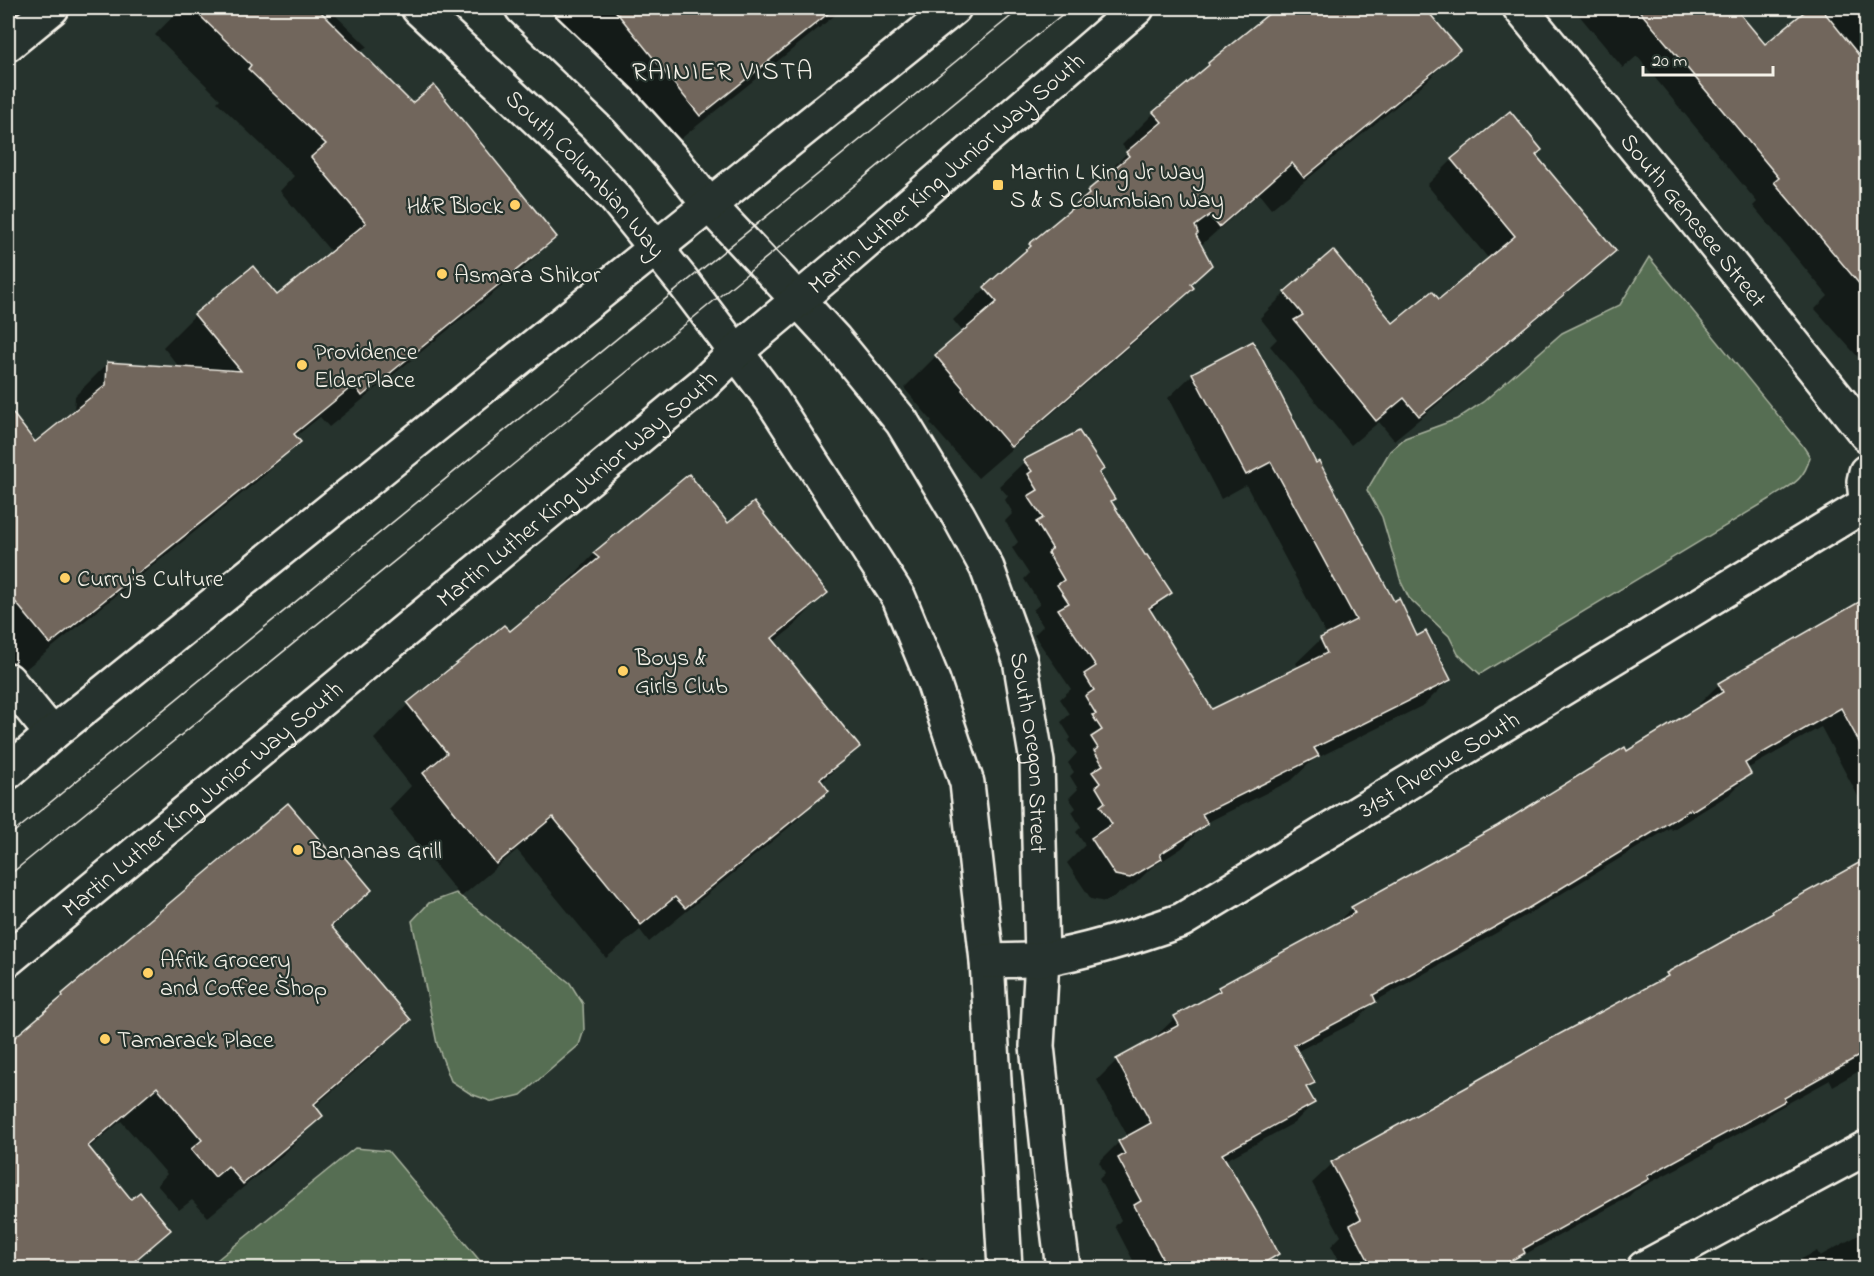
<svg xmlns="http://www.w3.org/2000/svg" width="1874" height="1276" font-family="'Indie Flower',sans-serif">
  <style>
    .green { fill: #576e52; stroke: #a6b09d; stroke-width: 1.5 }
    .shadow { fill: #0007 }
    .building { fill: #71665b; stroke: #f4f1e8; stroke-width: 1.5 }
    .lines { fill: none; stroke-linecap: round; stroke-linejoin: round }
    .minor-casing { stroke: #f4f1e8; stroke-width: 38 }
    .tertiary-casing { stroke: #f4f1e8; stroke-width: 38 }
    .secondary-casing { stroke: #f4f1e8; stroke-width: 38 }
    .minor { stroke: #26332d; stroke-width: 33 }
    .tertiary { stroke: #26332d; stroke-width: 33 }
    .secondary { stroke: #26332d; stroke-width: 33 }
    .tram { stroke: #f4f1e8; stroke-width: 1.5 }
    .poi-dot { fill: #ffd166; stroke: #26332d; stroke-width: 2 }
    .labels { text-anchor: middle; stroke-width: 4.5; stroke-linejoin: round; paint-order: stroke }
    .poi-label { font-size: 24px; fill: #f4f1e8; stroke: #26332d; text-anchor: start }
    .street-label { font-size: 24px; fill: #f4f1e8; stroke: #26332d }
    .neighbourhood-label { font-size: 26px; letter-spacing: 1.5px; fill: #f4f1e8; stroke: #26332d }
  </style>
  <rect width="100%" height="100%" fill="#26332d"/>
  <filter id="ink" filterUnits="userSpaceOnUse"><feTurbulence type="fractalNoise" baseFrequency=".0167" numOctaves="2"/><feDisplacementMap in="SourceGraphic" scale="12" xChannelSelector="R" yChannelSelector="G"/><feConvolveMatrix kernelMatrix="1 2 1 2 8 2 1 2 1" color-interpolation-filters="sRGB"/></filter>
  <g filter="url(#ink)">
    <g class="green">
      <path d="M 1649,257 L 1803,446 L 1810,457 C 1804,482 1789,486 1770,499 L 1480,674 L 1458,654 L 1449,636 L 1409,598 L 1401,582 L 1382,517 L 1367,490 L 1390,451 L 1405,438 L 1457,419 L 1483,402 L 1562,333 L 1620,305 Z"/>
      <polygon points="456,893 570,983 583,1004 584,1030 579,1045 521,1095 493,1102 471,1094 451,1081 437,1044 412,921 429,903"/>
      <polygon points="355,1148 388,1151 486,1268 207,1268"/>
    </g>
    <g class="shadow">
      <polygon points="181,8 328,8 367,46 359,54 555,237 523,269 329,427 320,417 295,437 299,442 266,474 17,676 8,664 8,431 18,423 35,445 74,413 75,396 107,364 180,368 163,347 195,315 277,297 332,253 280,191 294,176 217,102 220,99 155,35"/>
      <polygon points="537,8 844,8 658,157"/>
      <polygon points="1278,8 1424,8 1458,50 1426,82 1271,209 1259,194 1200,246 1211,265 1190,286 1192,288 1160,320 978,478 930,423 932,421 904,388 936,356 963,332 953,320 1030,245 1063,218 1128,152 1122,145 1154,113 1209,64"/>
      <polygon points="1573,8 1733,8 1765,46 1811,8 1866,8 1866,366 1815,309 1828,296 1753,206 1757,202 1637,56 1623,68"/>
      <polygon points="1534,155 1614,251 1589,275 1478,368 1461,385 1394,440 1379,422 1351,445 1270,346 1277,339 1260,318 1285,293 1333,252 1393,325 1438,302 1489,259 1427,185 1452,160"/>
      <polygon points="1193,374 1316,465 1393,603 1416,638 1449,680 1424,705 1313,760 1292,780 1206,823 1182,848 1151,868 1136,883 1105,902 1091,899 1067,863 1085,845 1076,832 1081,827 1072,812 1076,808 1069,798 1078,789 1070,776 1074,772 1068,763 1077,753 1068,741 1071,738 1061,722 1070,714 1060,699 1071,689 1034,635 1043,626 1033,610 1040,604 1024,579 1029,574 1012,548 1018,542 1005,521 1013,513 1005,500 1008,496 999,486 1024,462 1079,433 1110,502 1145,558 1170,593 1150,613 1212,711 1299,669 1296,663 1321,639 1327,636 1246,485 1221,499 1168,398"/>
      <polygon points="728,526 826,593 792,628 774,642 858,746 821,783 827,791 792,825 649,942 640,930 606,958 517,850 461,897 389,809 411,786 374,739 408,704 509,633 562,590 560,589 594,554"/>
      <polygon points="1866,600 1866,811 1821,727 1747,769 1750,774 1730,794 1672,830 1670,828 1505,928 1374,1002 1355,1022 1296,1052 1313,1083 1306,1090 1314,1103 1294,1123 1224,1161 1277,1254 1263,1268 1137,1268 1115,1226 1121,1220 1099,1179 1105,1173 1099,1162 1119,1142 1128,1137 1097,1080 1117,1060 1156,1039 1155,1037 1175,1018 1206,1001 1219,988 1333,926 1352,908 1627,753 1701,707 1699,704 1719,684"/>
      <polygon points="330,854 370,890 331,929 409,1020 374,1055 314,1107 321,1116 287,1151 208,1217 192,1200 179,1210 157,1185 167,1174 121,1121 88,1149 131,1201 169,1229 129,1268 8,1268 8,1045 63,995"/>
      <polygon points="1866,859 1866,1067 1833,1086 1830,1080 1772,1112 1764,1120 1716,1146 1712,1150 1634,1191 1627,1198 1500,1268 1343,1268 1331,1246 1341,1236 1312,1183 1332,1164 1658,983 1667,974 1727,941 1768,918 1773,913"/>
      <polygon points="1866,1231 1866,1268 1784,1268 1817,1251 1820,1256"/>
      <polygon points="923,1258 928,1268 902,1268"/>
    </g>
    <g class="building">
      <polygon points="192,8 317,8 412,103 434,85 557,237 362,396 354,385 294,434 301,442 50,644 8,593 8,407 35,442 106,385 107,362 241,371 194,314 253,266 277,295 366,223 311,157 326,144 248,69 251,65"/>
      <polygon points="613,8 835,8 700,116"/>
      <polygon points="1276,8 1425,8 1460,50 1304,178 1292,163 1219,227 1210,215 1195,226 1198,233 1196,235 1212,265 1191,284 1194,288 1011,447 962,390 963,388 935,355 997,302 984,287 1031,246 1029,244 1089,194 1087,191 1129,156 1126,152 1162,122 1153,112 1209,65 1208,63"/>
      <polygon points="1637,8 1735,8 1765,44 1809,8 1821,8 1866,64 1866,292 1774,182 1779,178"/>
      <polygon points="1510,111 1542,150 1536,155 1616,251 1487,359 1488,360 1419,416 1404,398 1376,421 1294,320 1303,315 1284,292 1333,250 1393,323 1432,291 1439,299 1515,236 1451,159"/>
      <polygon points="1253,341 1316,463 1319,461 1394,601 1399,598 1417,636 1426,631 1451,680 1314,748 1319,756 1202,814 1208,824 1160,854 1162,859 1130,878 1115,875 1091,838 1112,824 1100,806 1105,802 1096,787 1100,783 1092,772 1103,765 1094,751 1098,748 1091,737 1102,730 1092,715 1096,714 1085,696 1094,690 1084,674 1096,666 1058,609 1069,603 1057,585 1064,580 1048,553 1052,548 1036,522 1043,518 1028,496 1038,490 1028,474 1032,471 1023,460 1079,431 1104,469 1099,473 1115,499 1111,501 1145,555 1147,555 1172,593 1149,608 1212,709 1327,653 1320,638 1356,620 1271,462 1246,475 1192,373"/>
      <polygon points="689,474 728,523 754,502 828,593 772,638 860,747 820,779 829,791 685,908 675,897 641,925 553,817 496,864 423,773 447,753 407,703 504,625 510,631 599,558 593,553"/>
      <polygon points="1866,598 1866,755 1841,708 1745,763 1751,774 1692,811 1691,809 1527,909 1373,995 1376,1002 1294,1045 1315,1083 1306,1087 1315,1103 1222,1154 1259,1216 1279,1254 1254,1269 1168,1269 1134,1205 1141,1201 1118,1158 1125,1154 1118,1141 1151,1123 1116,1059 1179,1025 1174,1016 1220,991 1218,987 1355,913 1351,907 1497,826 1625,747 1627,751 1723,692 1718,683"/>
      <polygon points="288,803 330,852 336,847 372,890 331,926 411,1020 314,1104 323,1116 243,1184 228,1166 215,1177 191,1149 202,1140 157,1087 88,1146 131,1199 140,1192 171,1230 125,1269 8,1269 8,1043 63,996 62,994"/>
      <polygon points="1866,859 1866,1052 1784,1098 1785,1101 1647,1176 1649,1179 1523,1249 1525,1253 1496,1269 1373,1269 1350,1225 1361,1219 1331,1162 1476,1082 1476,1081 1541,1044 1668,976 1666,973 1731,937 1731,936 1773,913 1772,911"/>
    </g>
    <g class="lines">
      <defs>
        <g id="minor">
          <path id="s1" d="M 1520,8 L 1694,219 L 1866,434"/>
          <polyline points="8,44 52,8"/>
          <path id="s2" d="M 799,301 L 835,340 L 902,422 L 958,515 L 987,568 L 1020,660 L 1037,762 L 1042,959 L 1037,1046 L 1051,1176 L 1063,1268"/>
          <polyline points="736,352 772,400 899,598 933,681 967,783 987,961 1005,1268"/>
          <polyline points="1866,472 1864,481 1866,498"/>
          <polyline points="8,680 52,734"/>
          <path id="s3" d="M 987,961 C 1006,960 1025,961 1043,959 C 1091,951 1137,936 1182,920 L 1866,504"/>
          <polyline points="1644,1268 1866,1148"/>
        </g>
        <g id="tertiary">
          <path id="s4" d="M 418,8 L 571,151 L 616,199 L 684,283 L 736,352"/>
          <polyline points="522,8 626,108 675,162 709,205 799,301"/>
        </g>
        <g id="secondary">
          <polyline points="8,772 52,734 954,8"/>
          <path id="s5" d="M 8,959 L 702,385 L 736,352 L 836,268 L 1137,8"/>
        </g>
      </defs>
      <use href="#minor" class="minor-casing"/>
      <use href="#tertiary" class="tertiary-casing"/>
      <use href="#secondary" class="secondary-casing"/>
      <use href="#minor" class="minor"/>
      <use href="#tertiary" class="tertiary"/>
      <use href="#secondary" class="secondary"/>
      <g class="tram">
        <polyline points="8,837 1021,8"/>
        <polyline points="8,876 704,309 1070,8"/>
      </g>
    </g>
  </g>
  <g class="poi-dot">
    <rect x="992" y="179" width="12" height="12" rx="3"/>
    <circle cx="515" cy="205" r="6"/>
    <circle cx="442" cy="274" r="6"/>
    <circle cx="302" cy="365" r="6"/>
    <circle cx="65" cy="578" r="6"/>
    <circle cx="623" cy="671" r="6"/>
    <circle cx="298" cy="850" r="6"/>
    <circle cx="148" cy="973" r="6"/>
    <circle cx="105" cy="1039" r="6"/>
  </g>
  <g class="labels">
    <g class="poi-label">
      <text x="1010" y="179">Martin L King Jr Way<tspan x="1010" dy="28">S &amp; S Columbian Way</tspan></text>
      <text x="503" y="213" text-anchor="end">H&amp;R Block</text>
      <text x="454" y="282">Asmara Shikor</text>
      <text x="314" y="359">Providence<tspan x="314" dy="28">ElderPlace</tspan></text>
      <text x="77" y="586">Curry's Culture</text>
      <text x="635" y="665">Boys &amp;<tspan x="635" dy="28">Girls Club</tspan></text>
      <text x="310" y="858">Bananas Grill</text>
      <text x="160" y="967">Afrik Grocery<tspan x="160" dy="28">and Coffee Shop</tspan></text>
      <text x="117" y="1047">Tamarack Place</text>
    </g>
    <g class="street-label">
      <text dy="8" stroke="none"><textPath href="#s5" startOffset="1224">Martin Luther King Junior Way South</textPath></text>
      <text dy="8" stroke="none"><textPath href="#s4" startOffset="236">South Columbian Way</textPath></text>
      <text dy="8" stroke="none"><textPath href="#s1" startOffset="274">South Genesee Street</textPath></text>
      <text dy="8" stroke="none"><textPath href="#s5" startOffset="738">Martin Luther King Junior Way South</textPath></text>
      <text dy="8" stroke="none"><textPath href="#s2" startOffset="519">South Oregon Street</textPath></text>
      <text dy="8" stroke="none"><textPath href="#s3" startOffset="501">31st Avenue South</textPath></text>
      <text dy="8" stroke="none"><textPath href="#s5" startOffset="252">Martin Luther King Junior Way South</textPath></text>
    </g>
    <g class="neighbourhood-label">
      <text x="723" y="79">RAINIER VISTA</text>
    </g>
  </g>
  <rect width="1874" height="1276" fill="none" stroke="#26332d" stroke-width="30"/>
  <rect x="15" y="15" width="1844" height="1246" fill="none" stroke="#f4f1e8" stroke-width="2" filter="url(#ink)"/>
  <path d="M1643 66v9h130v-9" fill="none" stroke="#f4f1e8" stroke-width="3"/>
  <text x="1652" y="66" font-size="18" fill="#f4f1e8" stroke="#26332d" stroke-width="4.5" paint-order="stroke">20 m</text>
</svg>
